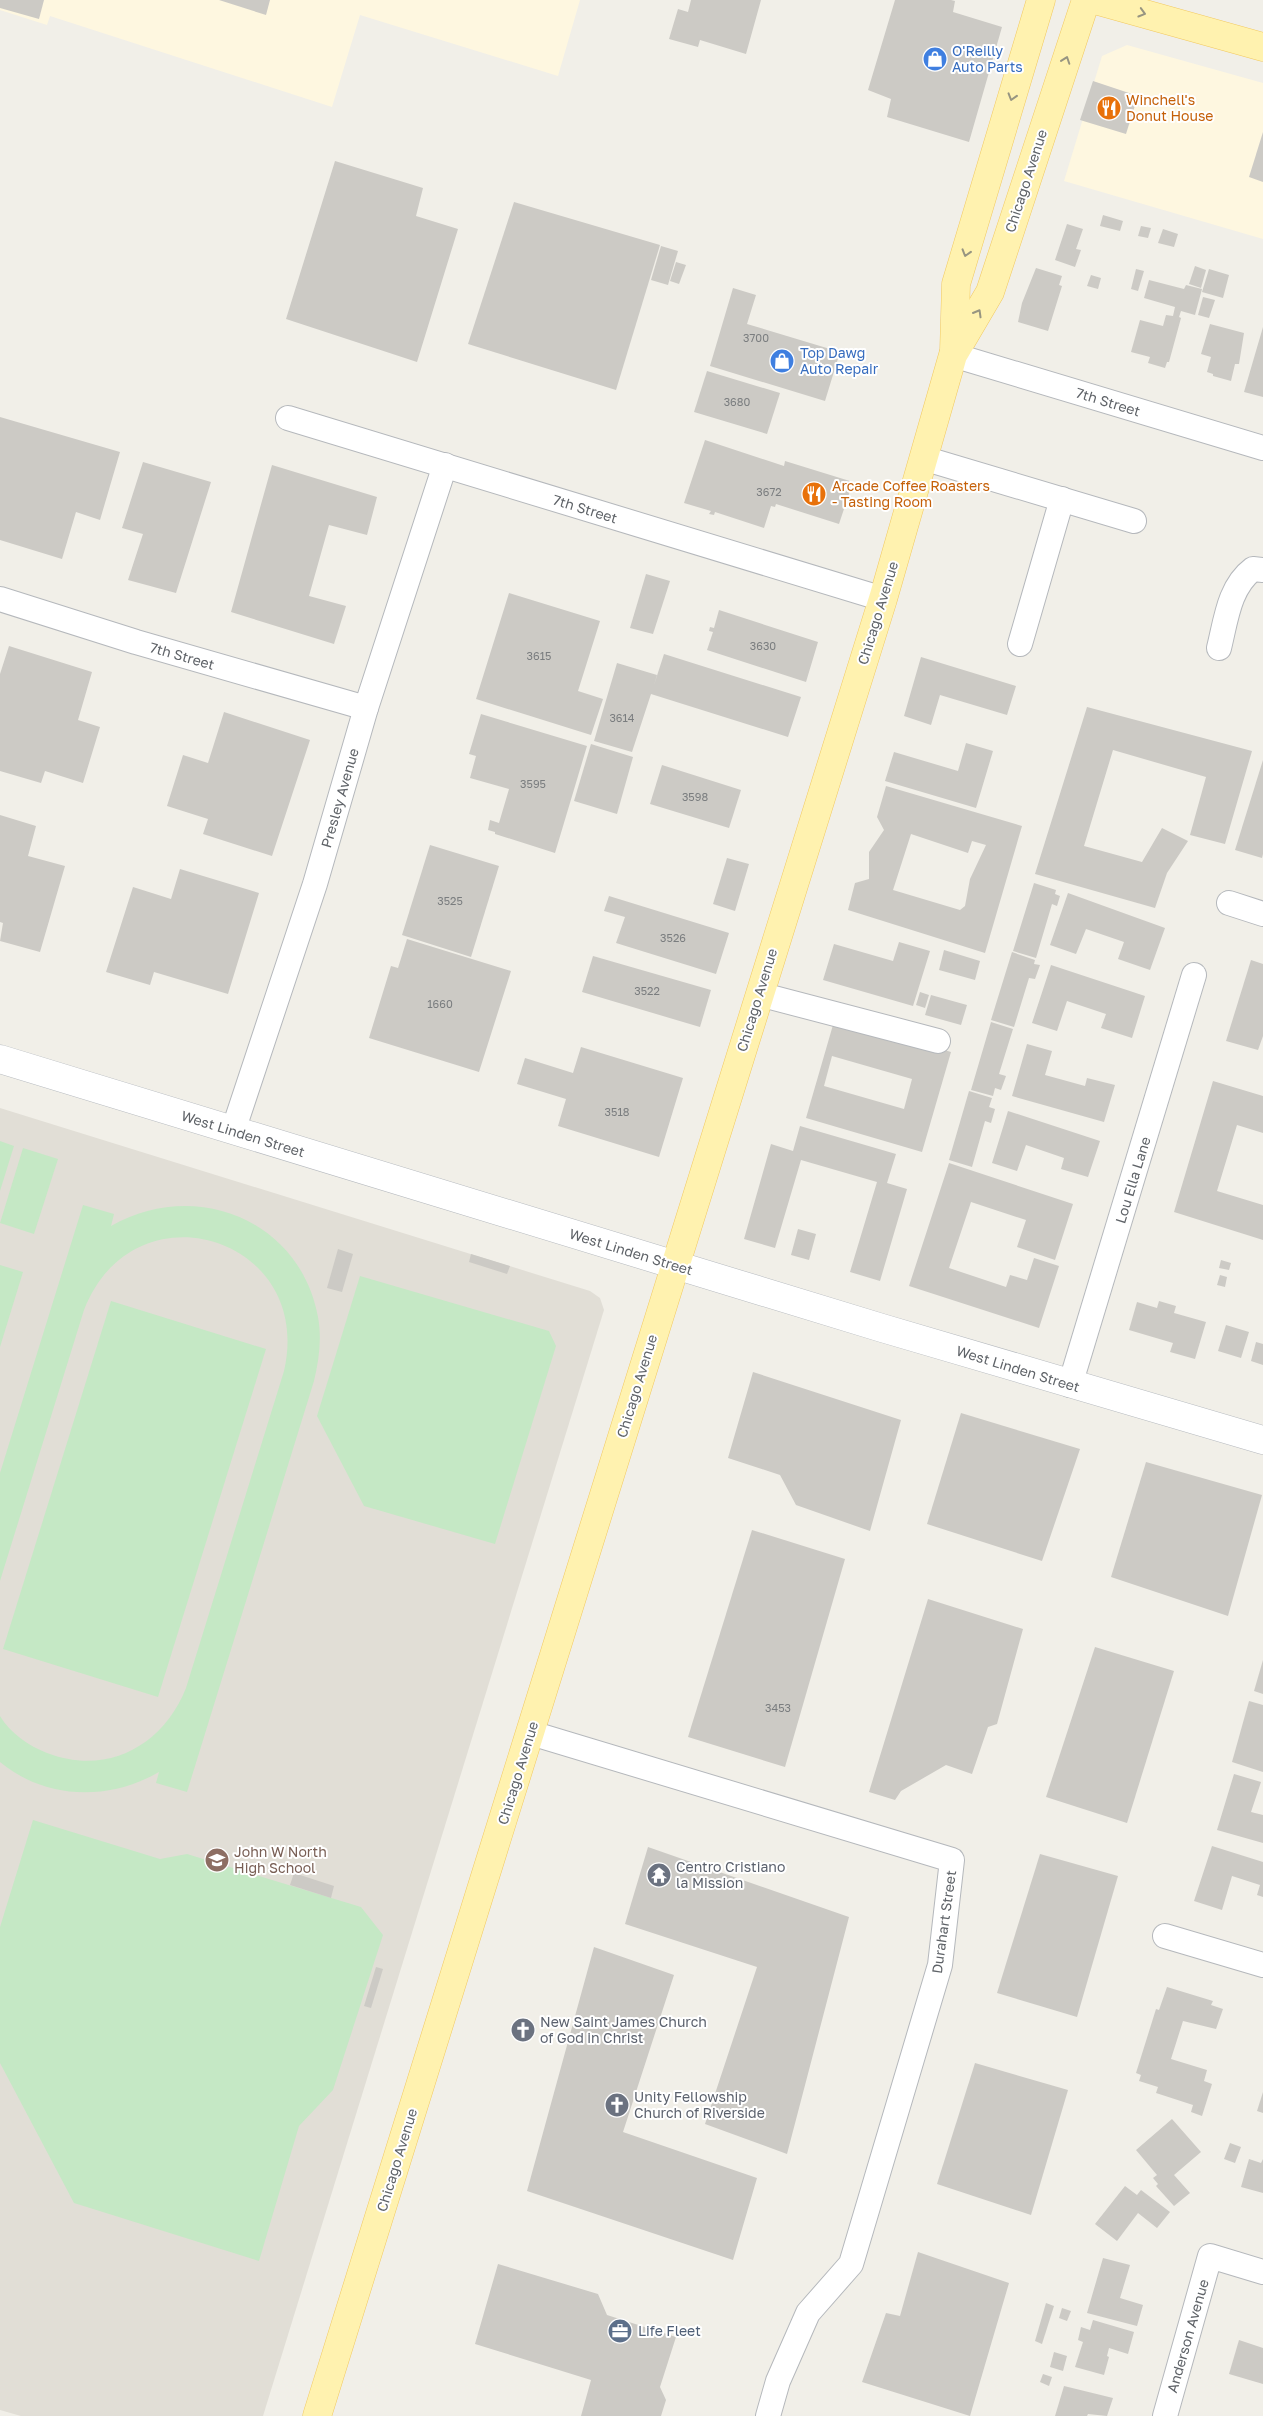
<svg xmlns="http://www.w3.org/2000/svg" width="1263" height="2416" font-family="'Golos Text',sans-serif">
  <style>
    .commercial { fill: #fef7e0 }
    .education { fill: #e1ded6 }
    .green { fill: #c5e8c5 }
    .building { fill: #cccac5; fill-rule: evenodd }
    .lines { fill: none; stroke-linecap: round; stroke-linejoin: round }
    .street-casing { stroke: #b5b8bc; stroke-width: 26 }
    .secondary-casing { stroke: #b6babf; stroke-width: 29 }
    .primary-casing { stroke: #f2c960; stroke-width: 29 }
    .street { stroke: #fff; stroke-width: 24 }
    .secondary { stroke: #fff; stroke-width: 28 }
    .primary { stroke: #fff2af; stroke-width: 28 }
    .oneway { stroke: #979581 }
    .labels { text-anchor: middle; stroke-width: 4; stroke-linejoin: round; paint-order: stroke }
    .number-label { font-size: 11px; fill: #7a7d7f }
    .shop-label { font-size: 14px; fill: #366cbe; stroke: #fff; text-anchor: start }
    .food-label { font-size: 14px; fill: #c56008; stroke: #fff; text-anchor: start }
    .street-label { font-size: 14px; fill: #5f6368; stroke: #fff }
    .education-label { font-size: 14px; fill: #785e54; stroke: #fff; text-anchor: start }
    .worship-label { font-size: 14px; fill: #5b616d; stroke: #fff; text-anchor: start }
    .service-label { font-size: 14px; fill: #4e5e75; stroke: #fff; text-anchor: start }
  </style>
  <rect width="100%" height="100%" fill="#f1efe8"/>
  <g class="commercial">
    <polygon points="0,0 580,0 558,76 360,15 332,107 50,16 47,25 0,10"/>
    <polygon points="1127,45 1263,83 1263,239 1064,181 1102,56"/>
  </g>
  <polygon class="education" points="0,1108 590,1291 600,1298 604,1310 263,2416 21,2416 0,2410"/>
  <g class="green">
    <polygon points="0,1141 14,1146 0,1191"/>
    <polygon points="23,1148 58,1159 34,1234 0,1223"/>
    <path d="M 83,1205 L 114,1214 L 111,1226 C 194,1178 300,1219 318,1317 C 322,1339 319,1360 314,1381 L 187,1792 L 156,1783 L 159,1772 C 109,1801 46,1800 0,1762 L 0,1716 C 10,1733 29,1746 47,1753 C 107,1776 163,1746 186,1688 L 284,1371 C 315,1237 134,1181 84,1310 L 0,1581 L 0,1473 Z"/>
    <polygon points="0,1265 23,1272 0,1347"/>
    <polygon points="360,1276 549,1331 556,1346 495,1544 364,1506 317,1416"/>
    <polygon points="111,1301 266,1349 158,1697 3,1649"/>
    <polygon points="33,1820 160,1859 187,1854 361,1907 383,1935 333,2090 299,2126 259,2261 74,2203 0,2063 0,1927"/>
  </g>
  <g class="building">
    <polygon points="0,0 44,0 39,19 0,8"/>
    <polygon points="219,0 270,0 266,15"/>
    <polygon points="691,0 761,0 746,54 700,40 698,47 669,39 678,9 688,12"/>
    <polygon points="895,0 951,0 955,1 953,12 1002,27 969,142 887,117 891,99 868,90"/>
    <polygon points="1093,81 1138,96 1126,134 1080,120"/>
    <polygon points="1263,132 1263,182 1249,177"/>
    <polygon points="335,161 423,188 416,216 458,229 417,362 286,319"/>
    <polygon points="514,202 660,245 616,390 468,344"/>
    <polygon points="1103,215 1123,221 1120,231 1100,226"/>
    <polygon points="1067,224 1083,229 1076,249 1081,250 1075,267 1055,260"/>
    <polygon points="1141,226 1151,228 1148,238 1138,236"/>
    <polygon points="1163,229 1178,234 1174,247 1158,243"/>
    <polygon points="661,246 678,251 668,285 651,280"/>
    <polygon points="676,262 686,265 679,284 670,281"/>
    <polygon points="1195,266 1206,270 1201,288 1189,284"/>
    <polygon points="1036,268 1062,276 1059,285 1062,286 1048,331 1018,322 1022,303"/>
    <polygon points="1136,269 1144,271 1138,291 1131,289"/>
    <polygon points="1209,269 1229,275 1223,298 1202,292"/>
    <polygon points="1091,275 1101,278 1098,289 1087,286"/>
    <polygon points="1149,280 1184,289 1186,285 1202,289 1195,315 1181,311 1179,317 1181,318 1169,362 1167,362 1165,368 1148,363 1150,357 1131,352 1140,320 1163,326 1166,315 1173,316 1175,307 1144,298"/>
    <polygon points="733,288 756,295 747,324 840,352 825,401 710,366"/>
    <polygon points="1203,297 1215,300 1209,318 1198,315"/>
    <polygon points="1210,324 1244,333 1239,364 1235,364 1231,381 1213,376 1213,374 1207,372 1211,357 1201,354"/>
    <polygon points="1263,327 1263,397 1244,392"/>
    <polygon points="707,371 780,393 767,434 694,412"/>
    <polygon points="0,417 120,452 100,520 76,512 62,559 0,540"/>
    <polygon points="705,440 784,466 785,461 853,482 839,524 776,504 775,507 771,506 764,528 715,512 714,515 709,514 711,511 684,503"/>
    <polygon points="143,462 211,482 176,593 128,580 143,534 122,528"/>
    <polygon points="272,465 377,497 367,535 329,525 309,596 346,606 334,644 231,612"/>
    <polygon points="646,574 670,581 653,634 630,628"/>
    <polygon points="509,593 600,621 578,691 603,699 591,735 476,699"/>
    <polygon points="719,610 818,642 806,682 707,650 713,632 709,631 710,627 714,628"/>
    <polygon points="9,646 92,672 78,720 100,727 83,783 45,771 41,783 0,771 0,674"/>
    <polygon points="664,654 801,697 788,737 651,694 632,752 594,741 617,663 657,675 654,685"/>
    <polygon points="921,657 1016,686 1007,715 940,695 931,725 904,716"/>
    <polygon points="1087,707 1252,751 1225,844 1190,835 1206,777 1113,750 1084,846 1142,862 1162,828 1188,841 1167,873 1155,908 1035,874"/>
    <polygon points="224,712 310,740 272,856 203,834 208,819 167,806 183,755 208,763"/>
    <polygon points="481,714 587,746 555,853 495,834 495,832 488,830 490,820 499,823 509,789 470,778 476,756 469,754"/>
    <polygon points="966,743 993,751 976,808 885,781 894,752 958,771"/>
    <polygon points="591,744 633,757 617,814 574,801"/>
    <polygon points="1263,760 1263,854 1262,858 1235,850"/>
    <polygon points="662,765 741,790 729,828 650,804"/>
    <path d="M 886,786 L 1022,826 L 985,953 L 848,910 L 855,883 L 869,879 L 869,852 L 884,830 L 877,817 ZM 911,834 L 968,853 L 972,841 L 986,845 L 970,879 L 965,906 L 960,910 L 893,890 Z"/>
    <polygon points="0,815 36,826 28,856 65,866 40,952 0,941 3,923 0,922"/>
    <polygon points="430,845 499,866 471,957 402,935"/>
    <polygon points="727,858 749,864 735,911 713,904"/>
    <polygon points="180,869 259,893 228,994 154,972 150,985 106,972 133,887 171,899"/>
    <polygon points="1034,883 1056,890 1055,894 1060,896 1057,906 1052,904 1036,958 1013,951"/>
    <polygon points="1068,893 1165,928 1150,970 1118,959 1124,942 1086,929 1076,954 1050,945"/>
    <polygon points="609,896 729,933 716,974 616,943 625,917 604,911"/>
    <polygon points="407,939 511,971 479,1072 369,1038 391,966 398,968"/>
    <polygon points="899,942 930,951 913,1006 823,980 834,944 893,961"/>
    <polygon points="944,950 980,961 975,980 939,970"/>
    <polygon points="1012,952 1035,960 1034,964 1040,965 1035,979 1029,978 1014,1027 991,1020"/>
    <polygon points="593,956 711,990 700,1027 582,992"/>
    <polygon points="1251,960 1263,964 1263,1036 1258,1050 1226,1041"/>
    <polygon points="1051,965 1145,996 1132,1038 1101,1028 1106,1014 1067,1001 1057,1031 1032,1023"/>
    <polygon points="920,992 929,995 925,1008 916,1005"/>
    <polygon points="931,995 967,1005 961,1025 925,1015"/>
    <path d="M 835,1018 L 951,1052 L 922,1152 L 806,1118 ZM 832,1056 L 912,1079 L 904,1109 L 824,1086 Z"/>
    <polygon points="991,1022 1013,1029 999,1074 1006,1076 1001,1090 995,1088 993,1096 971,1090"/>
    <polygon points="1027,1044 1052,1051 1045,1075 1085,1086 1087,1078 1115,1085 1104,1122 1012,1096"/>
    <polygon points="581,1047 683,1078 659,1157 558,1126 566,1099 517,1084 525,1058 573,1073"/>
    <polygon points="1213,1081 1263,1096 1263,1133 1237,1125 1217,1191 1263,1205 1263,1240 1174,1212"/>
    <polygon points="969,1091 992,1098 989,1107 995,1109 991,1123 985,1121 972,1167 949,1160"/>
    <polygon points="1008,1111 1100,1141 1088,1177 1061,1169 1064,1158 1026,1145 1017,1171 992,1163"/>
    <polygon points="800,1126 896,1154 887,1183 907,1189 880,1281 850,1272 877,1182 801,1160 775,1248 744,1239 771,1144 793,1151"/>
    <polygon points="949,1163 1073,1204 1055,1260 1017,1247 1026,1220 971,1202 949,1268 1006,1287 1010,1275 1027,1280 1034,1258 1059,1266 1039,1328 909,1286"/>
    <polygon points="798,1229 816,1234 809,1260 791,1255"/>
    <polygon points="338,1249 353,1254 342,1292 327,1288"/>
    <polygon points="471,1254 510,1266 507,1274 469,1262"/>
    <polygon points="1221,1260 1231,1263 1229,1270 1219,1268"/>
    <polygon points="1220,1275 1227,1277 1225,1287 1217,1285"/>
    <polygon points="1159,1301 1176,1306 1174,1313 1206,1322 1195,1359 1170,1352 1173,1343 1129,1330 1137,1302 1157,1308"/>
    <polygon points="1226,1325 1249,1332 1241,1358 1218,1351"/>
    <polygon points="1256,1342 1263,1344 1263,1365 1251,1361"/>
    <polygon points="753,1372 901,1420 870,1531 796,1505 780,1475 728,1458"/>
    <polygon points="961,1413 1080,1449 1042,1561 927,1524"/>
    <polygon points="1146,1462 1262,1495 1228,1616 1111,1577"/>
    <polygon points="752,1530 845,1559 785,1767 688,1737"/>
    <polygon points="928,1599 1023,1629 997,1724 988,1727 972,1774 946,1765 901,1791 895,1800 869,1792"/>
    <polygon points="1095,1647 1174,1671 1127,1823 1046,1797"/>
    <polygon points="1263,1660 1263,1694 1254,1691"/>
    <polygon points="1249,1701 1263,1705 1263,1772 1232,1762"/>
    <polygon points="1234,1774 1261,1782 1251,1812 1263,1815 1263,1843 1217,1830"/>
    <polygon points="1212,1846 1263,1862 1263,1897 1257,1895 1260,1885 1232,1876 1222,1910 1194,1901"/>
    <polygon points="648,1847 849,1917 787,2154 705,2124 757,1967 625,1924"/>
    <polygon points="1040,1854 1118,1876 1077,2017 997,1993"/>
    <polygon points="294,1873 334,1886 331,1898 290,1885"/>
    <polygon points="594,1947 674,1975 623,2132 757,2178 733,2260 527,2191"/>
    <polygon points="376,1967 383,1969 371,2008 364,2006"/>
    <polygon points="1167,1987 1213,2001 1211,2005 1223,2009 1216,2029 1183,2021 1171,2059 1207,2070 1204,2081 1212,2084 1202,2116 1191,2112 1193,2105 1156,2093 1158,2087 1139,2081 1141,2075 1136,2073 1156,2009 1159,2010"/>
    <polygon points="975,2063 1068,2090 1031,2215 937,2184"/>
    <polygon points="1263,2092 1263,2113 1257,2111"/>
    <polygon points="1172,2119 1201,2152 1174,2175 1190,2193 1174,2206 1156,2186 1158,2184 1153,2178 1157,2175 1136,2150"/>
    <polygon points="1230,2143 1241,2147 1235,2163 1224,2159"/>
    <polygon points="1249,2159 1261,2163 1263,2159 1263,2193 1241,2187"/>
    <polygon points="1125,2186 1137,2195 1141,2190 1170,2212 1157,2228 1138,2213 1117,2241 1095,2224"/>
    <polygon points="918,2252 1009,2283 970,2416 862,2382 886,2313 900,2316"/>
    <polygon points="1103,2258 1130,2265 1120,2298 1143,2305 1137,2326 1087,2313"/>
    <polygon points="498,2264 598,2294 607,2315 676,2337 660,2387 666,2400 661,2416 581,2416 591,2380 475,2344"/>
    <polygon points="1046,2303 1054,2306 1042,2344 1035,2341"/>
    <polygon points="1062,2308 1071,2311 1067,2321 1059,2318"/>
    <polygon points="1093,2320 1134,2332 1128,2354 1109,2348 1107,2356 1109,2357 1104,2375 1075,2367 1083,2342 1078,2340 1081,2327 1090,2330"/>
    <polygon points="1239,2340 1263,2348 1263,2384 1229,2374"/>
    <polygon points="1054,2352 1067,2356 1063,2371 1050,2367"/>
    <polygon points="1043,2374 1052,2377 1049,2386 1040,2382"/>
    <polygon points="1064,2386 1113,2398 1107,2416 1088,2414 1087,2416 1055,2416"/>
  </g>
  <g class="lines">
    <defs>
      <g id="street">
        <polyline points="953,355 1263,448"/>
        <polyline points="288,418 883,599"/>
        <polyline points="923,458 1134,521"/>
        <polyline points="0,599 136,642 366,708"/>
        <polyline points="1020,644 1062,499"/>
        <path d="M 1219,648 C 1226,620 1229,587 1253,569 L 1263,570"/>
        <polyline points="1229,903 1263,914"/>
        <polyline points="759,994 938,1041"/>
        <polyline points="233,1131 315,884 366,708 445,465"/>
        <polyline points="1070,1385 1194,975"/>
        <polyline points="531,1733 952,1860 940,1965 851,2264 808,2313 778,2381 768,2416"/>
        <polyline points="1165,1936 1263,1965"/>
        <polyline points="1165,2416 1210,2256 1263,2272"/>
      </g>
      <polyline id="secondary" points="0,1059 882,1328 1263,1440"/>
      <g id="primary">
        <polyline points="1095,0 1263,47"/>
        <polyline points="954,351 956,284 1041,0"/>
        <polyline points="317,2416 883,599 953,355 990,292 1086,0"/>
      </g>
    </defs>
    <use href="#street" class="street-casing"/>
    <use href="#secondary" class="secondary-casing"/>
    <use href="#primary" class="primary-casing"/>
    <use href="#street" class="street"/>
    <use href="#secondary" class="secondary"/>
    <use href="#primary" class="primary"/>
  </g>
  <defs><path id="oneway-chevron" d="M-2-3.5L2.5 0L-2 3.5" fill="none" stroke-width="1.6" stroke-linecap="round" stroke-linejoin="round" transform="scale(1.25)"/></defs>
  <g class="oneway">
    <use href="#oneway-chevron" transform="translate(1142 13) rotate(16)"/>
    <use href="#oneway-chevron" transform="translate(1066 60) rotate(-71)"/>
    <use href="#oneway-chevron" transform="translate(1012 97) rotate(107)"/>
    <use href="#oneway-chevron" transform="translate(966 253) rotate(107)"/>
    <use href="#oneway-chevron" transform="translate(978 313) rotate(-60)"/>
  </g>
  <defs>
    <symbol id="shop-disc" viewBox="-11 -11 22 22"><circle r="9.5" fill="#3f7fe0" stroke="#fff"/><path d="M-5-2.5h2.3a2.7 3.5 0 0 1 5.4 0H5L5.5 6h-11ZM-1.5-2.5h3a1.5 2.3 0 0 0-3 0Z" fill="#fff"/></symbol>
    <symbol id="restaurant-disc" viewBox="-11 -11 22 22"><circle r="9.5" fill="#e8710a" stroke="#fff"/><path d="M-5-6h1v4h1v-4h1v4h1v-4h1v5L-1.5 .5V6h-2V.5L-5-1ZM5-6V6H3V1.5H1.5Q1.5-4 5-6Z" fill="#fff"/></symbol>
    <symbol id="school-disc" viewBox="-11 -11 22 22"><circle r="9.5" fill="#8d6e63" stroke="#fff"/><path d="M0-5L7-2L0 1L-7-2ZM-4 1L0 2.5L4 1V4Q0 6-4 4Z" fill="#fff"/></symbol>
    <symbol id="temple-disc" viewBox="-11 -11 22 22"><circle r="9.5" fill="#6b7280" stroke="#fff"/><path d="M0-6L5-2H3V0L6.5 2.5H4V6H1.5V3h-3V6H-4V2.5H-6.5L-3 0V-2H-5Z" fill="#fff"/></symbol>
    <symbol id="church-disc" viewBox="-11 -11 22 22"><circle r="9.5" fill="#6b7280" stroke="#fff"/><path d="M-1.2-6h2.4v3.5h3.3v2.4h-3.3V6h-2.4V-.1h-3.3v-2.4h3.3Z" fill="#fff"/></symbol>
    <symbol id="office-disc" viewBox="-11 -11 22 22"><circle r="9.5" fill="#5c6f8a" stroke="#fff"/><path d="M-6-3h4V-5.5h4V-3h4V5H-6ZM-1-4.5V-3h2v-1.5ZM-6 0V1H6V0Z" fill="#fff"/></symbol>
  </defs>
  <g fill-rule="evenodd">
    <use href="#shop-disc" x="921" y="45" width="28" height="28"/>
    <use href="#restaurant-disc" x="1095" y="94" width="28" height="28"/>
    <use href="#shop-disc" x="768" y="347" width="28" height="28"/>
    <use href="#restaurant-disc" x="800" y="480" width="28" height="28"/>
    <use href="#school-disc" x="203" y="1846" width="28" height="28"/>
    <use href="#temple-disc" x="645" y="1861" width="28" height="28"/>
    <use href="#church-disc" x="509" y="2016" width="28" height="28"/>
    <use href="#church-disc" x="603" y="2091" width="28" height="28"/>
    <use href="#office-disc" x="606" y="2317" width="28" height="28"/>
  </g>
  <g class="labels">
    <g class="number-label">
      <text x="756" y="342">3700</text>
      <text x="737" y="406">3680</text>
      <text x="769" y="496">3672</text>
      <text x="763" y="650">3630</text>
      <text x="539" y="660">3615</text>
      <text x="622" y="722">3614</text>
      <text x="533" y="788">3595</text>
      <text x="695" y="801">3598</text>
      <text x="450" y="905">3525</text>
      <text x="673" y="942">3526</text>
      <text x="647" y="995">3522</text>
      <text x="440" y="1008">1660</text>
      <text x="617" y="1116">3518</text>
      <text x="778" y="1712">3453</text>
    </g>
    <g class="shop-label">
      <text x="952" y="56">O'Reilly<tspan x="952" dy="16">Auto Parts</tspan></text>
      <text x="800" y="358">Top Dawg<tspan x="800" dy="16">Auto Repair</tspan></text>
    </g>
    <g class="food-label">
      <text x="1126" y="105">Winchell's<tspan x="1126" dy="16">Donut House</tspan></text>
      <text x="832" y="491">Arcade Coffee Roasters<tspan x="832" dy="16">- Tasting Room</tspan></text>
    </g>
    <g class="street-label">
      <text transform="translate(1026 181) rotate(-72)" y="5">Chicago Avenue</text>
      <text transform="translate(1108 402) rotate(17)" y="5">7th Street</text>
      <text transform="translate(585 509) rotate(17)" y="5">7th Street</text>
      <text transform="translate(878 613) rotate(-73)" y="5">Chicago Avenue</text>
      <text transform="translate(182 656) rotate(16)" y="5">7th Street</text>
      <text transform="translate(340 798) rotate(-74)" y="5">Presley Avenue</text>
      <text transform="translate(757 1000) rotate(-73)" y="5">Chicago Avenue</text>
      <text transform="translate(243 1134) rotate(17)" y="5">West Linden Street</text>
      <text transform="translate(1133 1180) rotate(-73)" y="5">Lou Ella Lane</text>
      <text transform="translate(631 1252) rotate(17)" y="5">West Linden Street</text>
      <text transform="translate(1018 1369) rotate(17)" y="5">West Linden Street</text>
      <text transform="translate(637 1386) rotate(-73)" y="5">Chicago Avenue</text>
      <text transform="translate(518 1773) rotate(-73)" y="5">Chicago Avenue</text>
      <text transform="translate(944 1922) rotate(-82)" y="5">Durahart Street</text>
      <text transform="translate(397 2160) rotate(-73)" y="5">Chicago Avenue</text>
      <text transform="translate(1188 2336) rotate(-74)" y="5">Anderson Avenue</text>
    </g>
    <g class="education-label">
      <text x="234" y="1857">John W North<tspan x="234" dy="16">High School</tspan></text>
    </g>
    <g class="worship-label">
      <text x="676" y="1872">Centro Cristiano<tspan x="676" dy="16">la Mission</tspan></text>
      <text x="540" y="2027">New Saint James Church<tspan x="540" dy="16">of God in Christ</tspan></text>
      <text x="634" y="2102">Unity Fellowship<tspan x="634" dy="16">Church of Riverside</tspan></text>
    </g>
    <g class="service-label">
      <text x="638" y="2336">Life Fleet</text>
    </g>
  </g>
</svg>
